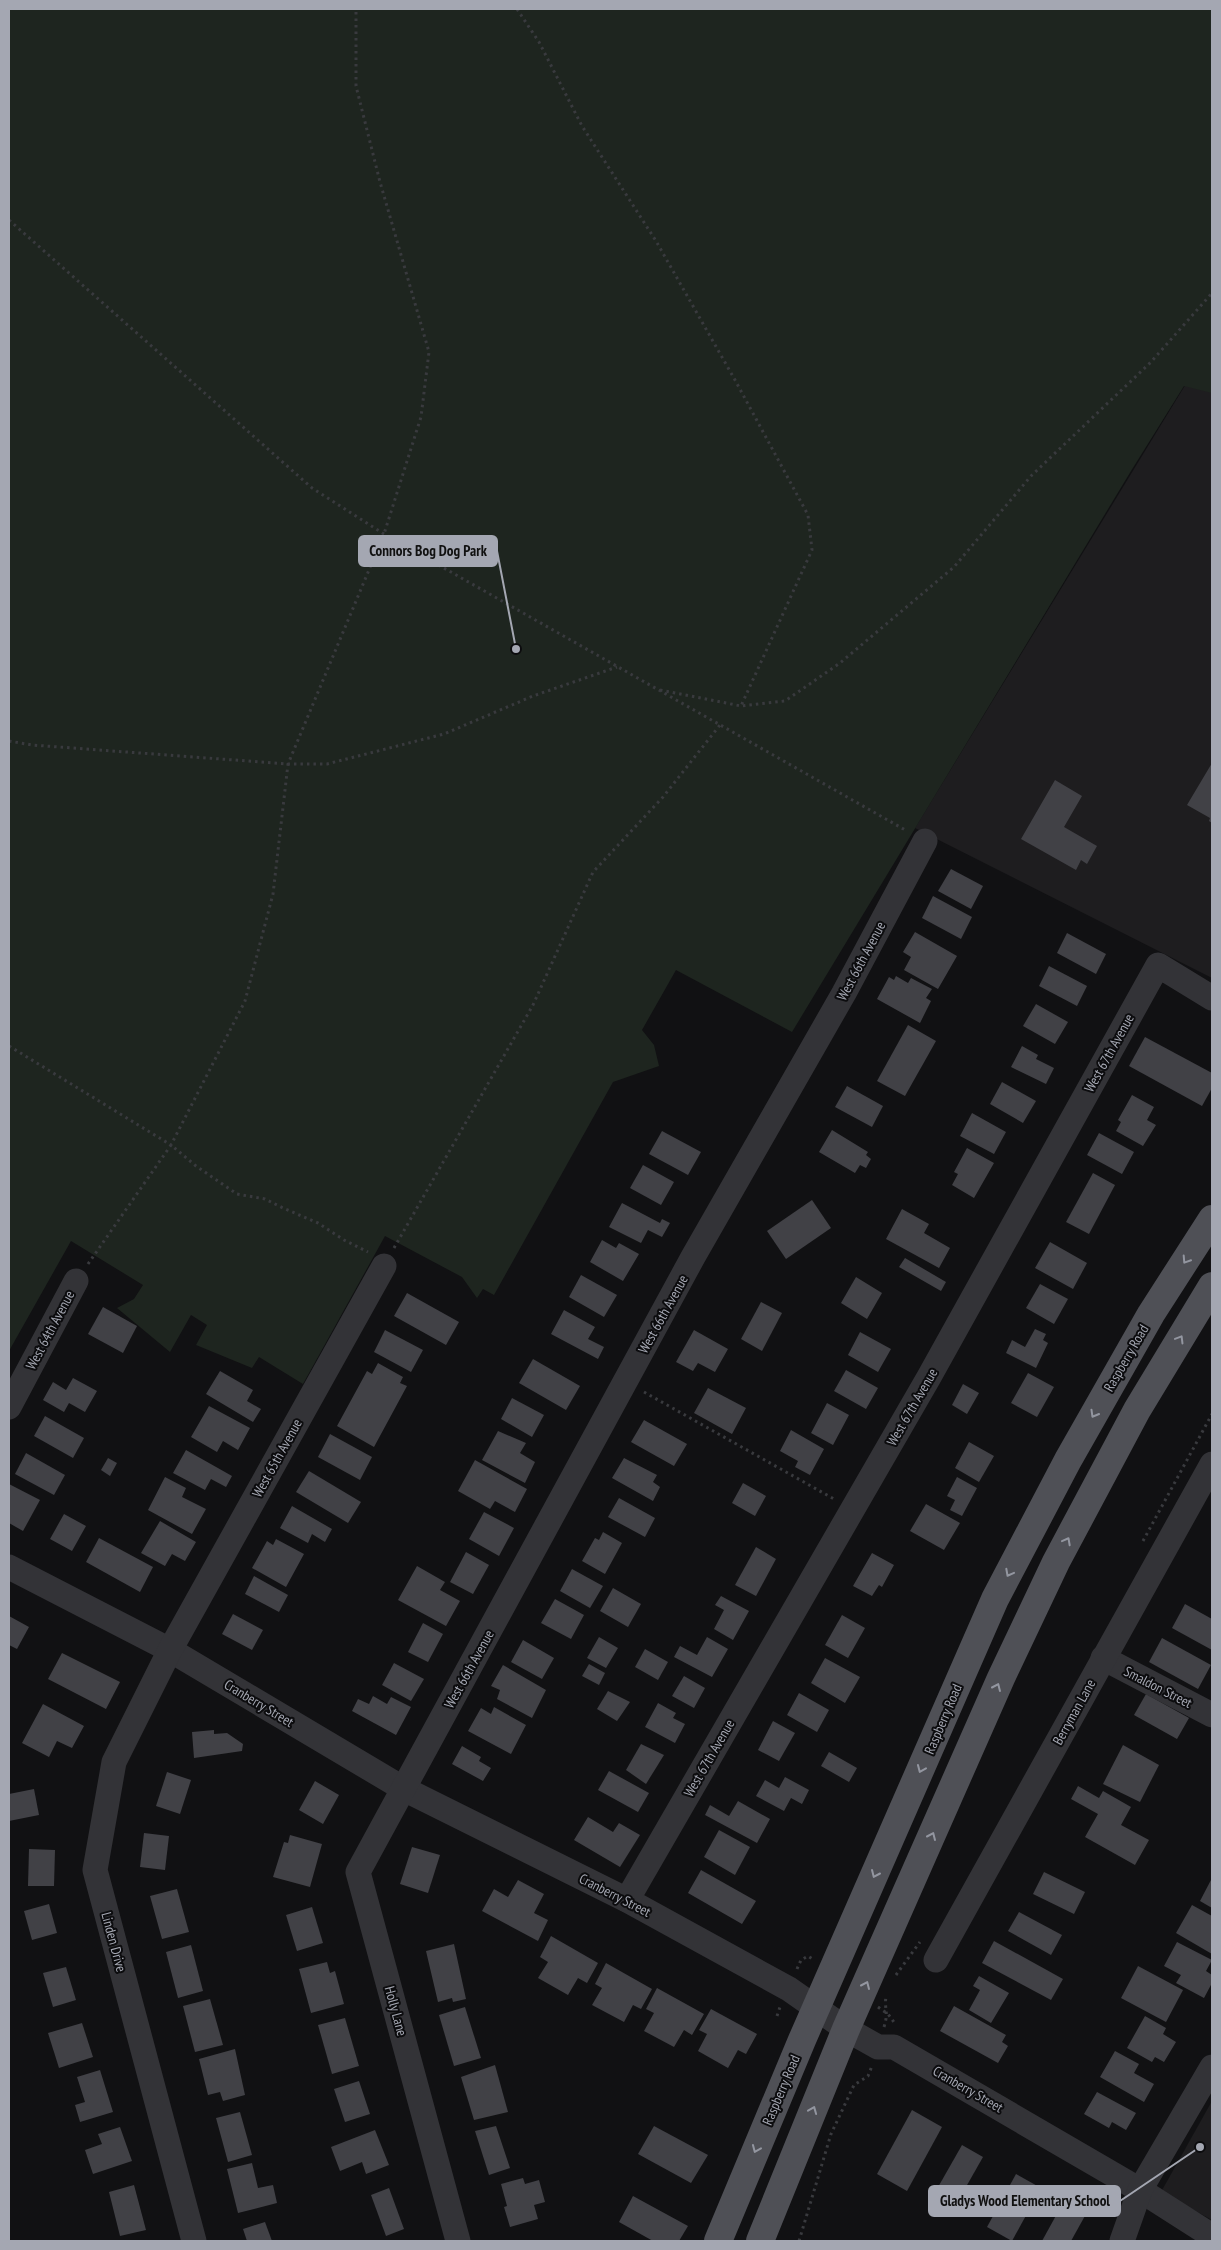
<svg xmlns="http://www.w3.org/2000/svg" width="1221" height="2250" font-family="'PT Sans Narrow',sans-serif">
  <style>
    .built { fill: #1e1d1f }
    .green { fill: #1e251f }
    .building { fill: #414146 }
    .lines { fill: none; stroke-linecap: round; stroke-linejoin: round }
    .path { stroke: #393a3e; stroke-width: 3; stroke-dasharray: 2.5 4; stroke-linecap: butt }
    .minor { stroke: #333337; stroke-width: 25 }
    .major { stroke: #4f5056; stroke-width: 28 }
    .oneway { stroke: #9396a0 }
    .labels { text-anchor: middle; stroke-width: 4; stroke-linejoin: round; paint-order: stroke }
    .street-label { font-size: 14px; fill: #a4a7b2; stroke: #0c0c0e }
    .leader { fill: none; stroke: #a4a7b2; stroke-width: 2 }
    .callout-dot { fill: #a4a7b2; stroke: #0c0c0e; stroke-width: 2 }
    .callout { fill: #a4a7b2; stroke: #a4a7b2; stroke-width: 2 }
    .callout-label { font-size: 15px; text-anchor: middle; font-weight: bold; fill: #111 }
  </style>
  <rect width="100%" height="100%" fill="#111113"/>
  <g class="built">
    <polygon points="1195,369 1212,378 1212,978 915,828"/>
    <polygon points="1212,2101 1212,2220 1161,2192"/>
  </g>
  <polygon class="green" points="9,9 1212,9 1212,393 1184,386 1131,471 792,1032 676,970 642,1030 654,1045 659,1066 613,1082 494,1295 483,1289 477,1298 462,1277 385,1236 303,1384 259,1357 252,1368 196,1345 207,1325 191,1315 170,1352 117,1308 134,1299 143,1285 71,1241 9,1351"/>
  <g class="building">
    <polygon points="1212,763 1212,823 1209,821 1210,818 1187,805"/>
    <polygon points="1055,780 1082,796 1064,827 1097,846 1087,864 1081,860 1076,870 1021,839"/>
    <polygon points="951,869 983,886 971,909 938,891"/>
    <polygon points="933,896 972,917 961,939 922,918"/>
    <polygon points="915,932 957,956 938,989 904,970 911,957 903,952"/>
    <polygon points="1067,933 1106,954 1096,974 1057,953"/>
    <polygon points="1049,966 1087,986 1077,1006 1039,986"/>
    <polygon points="896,976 908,983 911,978 932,989 926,998 931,1001 920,1023 877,999 889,977 894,980"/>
    <polygon points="1036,1004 1068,1022 1055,1044 1023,1026"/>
    <polygon points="908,1025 936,1041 905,1096 877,1081"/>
    <polygon points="1145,1037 1212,1073 1212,1088 1202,1106 1129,1066"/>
    <polygon points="1022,1046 1038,1055 1036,1059 1054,1068 1046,1084 1011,1067"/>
    <polygon points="1002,1082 1036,1101 1023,1123 990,1104"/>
    <polygon points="847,1086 883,1106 872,1127 835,1107"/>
    <polygon points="1132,1095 1154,1107 1147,1120 1156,1125 1143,1146 1116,1131 1121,1122 1118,1120"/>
    <polygon points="972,1113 1006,1132 994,1154 960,1136"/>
    <polygon points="832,1130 868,1152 866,1155 871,1159 866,1168 860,1165 855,1173 819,1152"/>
    <polygon points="662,1131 701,1152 688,1175 649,1154"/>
    <polygon points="1099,1133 1134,1152 1122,1174 1087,1155"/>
    <polygon points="967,1148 994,1163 974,1198 952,1185 958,1174 954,1172"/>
    <polygon points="643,1165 674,1182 661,1205 630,1188"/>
    <polygon points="1093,1173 1115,1185 1089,1234 1066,1222"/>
    <polygon points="812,1200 831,1228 786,1259 767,1231"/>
    <polygon points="622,1203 660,1223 662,1219 670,1223 662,1237 648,1230 641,1243 609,1227"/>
    <polygon points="902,1209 929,1224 924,1233 950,1248 939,1268 886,1239"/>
    <polygon points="602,1240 616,1248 619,1243 639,1254 623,1281 590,1262"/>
    <polygon points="1050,1242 1087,1263 1073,1289 1035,1268"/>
    <polygon points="905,1258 946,1282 941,1291 899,1267"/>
    <polygon points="581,1275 617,1295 604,1317 569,1297"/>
    <polygon points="856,1277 882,1293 867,1319 841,1303"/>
    <polygon points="1040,1284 1068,1299 1054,1324 1026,1308"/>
    <polygon points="407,1293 459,1322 446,1345 394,1316"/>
    <polygon points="761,1302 782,1313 762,1351 741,1339"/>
    <polygon points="103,1307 137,1326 123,1353 88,1334"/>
    <polygon points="564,1310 595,1327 588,1339 604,1347 598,1359 551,1334"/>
    <polygon points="1035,1329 1046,1334 1043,1340 1048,1343 1036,1368 1006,1353 1012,1340 1025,1347"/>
    <polygon points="385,1330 423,1350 411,1372 374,1352"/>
    <polygon points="694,1330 728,1349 715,1372 698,1363 693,1371 676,1362"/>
    <polygon points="860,1332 891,1349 878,1372 848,1355"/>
    <polygon points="533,1359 580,1386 566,1410 519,1383"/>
    <polygon points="378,1363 403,1377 400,1383 407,1386 374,1447 337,1426 367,1371 372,1374"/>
    <polygon points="846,1370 878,1388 866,1409 834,1391"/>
    <polygon points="220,1371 253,1390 247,1401 261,1409 253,1422 206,1394"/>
    <polygon points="1028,1373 1054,1387 1037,1417 1011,1403"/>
    <polygon points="73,1378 97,1391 85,1412 69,1403 64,1412 43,1400 53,1382 66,1390"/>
    <polygon points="963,1384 979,1393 967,1414 952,1405"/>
    <polygon points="708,1388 746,1408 732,1434 694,1413"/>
    <polygon points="512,1398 544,1415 532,1437 501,1419"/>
    <polygon points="827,1403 849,1415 833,1445 811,1433"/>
    <polygon points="209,1406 250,1428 238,1450 223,1441 217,1452 191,1437"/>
    <polygon points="45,1416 84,1438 73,1458 34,1436"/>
    <polygon points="644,1420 687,1444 674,1466 631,1442"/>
    <polygon points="791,1430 824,1449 810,1475 795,1467 798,1461 780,1451"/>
    <polygon points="498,1431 526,1443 520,1453 535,1462 525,1483 482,1460"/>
    <polygon points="330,1434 372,1457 360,1480 318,1457"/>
    <polygon points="969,1442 994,1456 979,1482 955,1468"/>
    <polygon points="186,1450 232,1476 226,1487 211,1479 205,1490 173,1473"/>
    <polygon points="26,1453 65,1475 54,1495 15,1474"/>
    <polygon points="108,1458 117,1463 110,1476 101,1470"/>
    <polygon points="624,1458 657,1475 653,1482 660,1487 653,1501 612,1478"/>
    <polygon points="475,1460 527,1489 515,1512 495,1501 490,1509 458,1491"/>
    <polygon points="309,1471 361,1502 348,1523 296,1492"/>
    <polygon points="165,1477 186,1488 182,1497 206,1509 192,1534 148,1510"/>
    <polygon points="957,1477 977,1488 962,1516 950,1510 955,1500 947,1496"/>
    <polygon points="743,1483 766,1496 755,1516 732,1503"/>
    <polygon points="9,1484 40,1500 23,1531 9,1523"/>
    <polygon points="619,1498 655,1518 645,1537 608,1517"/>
    <polygon points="926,1504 960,1523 944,1550 910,1531"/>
    <polygon points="292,1506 332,1529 325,1542 312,1534 308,1543 280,1528"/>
    <polygon points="484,1512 514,1528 499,1556 469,1539"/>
    <polygon points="64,1514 86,1526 72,1551 50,1539"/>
    <polygon points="160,1521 196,1542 185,1561 172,1554 165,1566 141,1553"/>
    <polygon points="603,1532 622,1543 605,1574 582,1561 595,1538 599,1540"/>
    <polygon points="99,1538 153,1567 140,1592 86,1562"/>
    <polygon points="276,1539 304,1554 286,1587 252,1568 267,1541 273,1545"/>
    <polygon points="756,1547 776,1559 756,1596 735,1585"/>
    <polygon points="466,1552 489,1565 473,1594 450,1582"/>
    <polygon points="872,1553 894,1565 882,1587 879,1585 872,1596 853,1586"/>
    <polygon points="417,1566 445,1582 440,1590 460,1601 446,1626 398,1600"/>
    <polygon points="572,1569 603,1586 590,1608 560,1591"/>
    <polygon points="254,1576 288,1595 279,1612 245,1594"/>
    <polygon points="613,1588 641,1604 628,1627 600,1611"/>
    <polygon points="721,1596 749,1611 733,1640 714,1629 724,1610 715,1605"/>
    <polygon points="555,1599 584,1615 571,1639 541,1623"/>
    <polygon points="1185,1604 1212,1619 1212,1650 1172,1628"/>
    <polygon points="233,1614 263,1630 252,1650 222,1634"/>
    <polygon points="842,1615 865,1628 848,1658 825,1645"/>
    <polygon points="9,1616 29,1627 17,1649 9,1645"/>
    <polygon points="423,1623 443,1634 428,1662 408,1652"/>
    <polygon points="599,1637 618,1648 606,1668 587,1658"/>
    <polygon points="707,1637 728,1649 712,1677 674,1657 680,1646 697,1655"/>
    <polygon points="1162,1638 1211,1665 1198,1689 1149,1662"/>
    <polygon points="523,1640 554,1658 542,1679 511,1662"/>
    <polygon points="645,1649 668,1662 658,1680 635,1667"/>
    <polygon points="62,1653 120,1682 106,1709 48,1679"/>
    <polygon points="825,1658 860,1677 845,1703 811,1683"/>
    <polygon points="394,1663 424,1679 411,1701 382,1685"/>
    <polygon points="589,1664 605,1673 599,1685 582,1676"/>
    <polygon points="503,1665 546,1690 532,1718 497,1699 500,1690 491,1686"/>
    <polygon points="684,1676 705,1688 694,1708 672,1696"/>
    <polygon points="608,1691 630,1702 617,1721 597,1709"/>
    <polygon points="799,1693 829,1710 817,1732 787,1715"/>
    <polygon points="1146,1694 1189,1718 1177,1739 1134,1715"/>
    <polygon points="373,1696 387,1704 391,1697 411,1707 396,1735 352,1711 358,1699 369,1704"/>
    <polygon points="658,1703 676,1713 673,1718 685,1724 675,1743 645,1727"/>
    <polygon points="43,1704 84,1726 72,1748 57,1741 49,1757 22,1743"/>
    <polygon points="494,1707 526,1725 511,1754 468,1731 481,1708 491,1714"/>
    <polygon points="773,1721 795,1733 779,1761 758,1750"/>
    <polygon points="214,1730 214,1734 227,1733 243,1744 242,1751 194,1758 192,1732"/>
    <polygon points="641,1744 664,1755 646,1784 626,1770"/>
    <polygon points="1123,1745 1159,1765 1140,1802 1103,1784"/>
    <polygon points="462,1746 481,1757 479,1761 491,1768 483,1781 452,1764"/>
    <polygon points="829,1752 857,1768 849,1782 821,1766"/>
    <polygon points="609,1771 649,1793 638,1812 598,1790"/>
    <polygon points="167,1772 191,1780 180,1814 156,1806"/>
    <polygon points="785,1777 809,1790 802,1804 791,1798 784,1811 756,1796 765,1780 779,1788"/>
    <polygon points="315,1781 339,1795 323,1824 299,1810"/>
    <polygon points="1078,1786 1099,1798 1103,1791 1131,1807 1121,1825 1149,1840 1135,1865 1085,1837 1098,1814 1071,1799"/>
    <polygon points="34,1789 39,1815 9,1821 9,1794"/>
    <polygon points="738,1801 770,1819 757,1843 705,1815 710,1805 729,1816"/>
    <polygon points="588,1817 613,1832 619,1823 640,1835 620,1867 574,1840"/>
    <polygon points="719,1830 750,1847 735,1875 704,1857"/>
    <polygon points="144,1833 169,1836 165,1870 140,1867"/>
    <polygon points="290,1835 322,1844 310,1887 273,1877 284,1842 288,1843"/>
    <polygon points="412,1847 440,1855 428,1893 400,1884"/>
    <polygon points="29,1849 55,1850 54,1886 28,1886"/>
    <polygon points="701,1870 756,1901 742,1924 688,1893"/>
    <polygon points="1044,1872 1085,1892 1074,1914 1033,1894"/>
    <polygon points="1212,1878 1212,1908 1200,1901"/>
    <polygon points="518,1880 544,1894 534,1913 548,1920 538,1941 482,1911 494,1889 508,1897"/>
    <polygon points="177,1889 189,1932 162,1939 150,1896"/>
    <polygon points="49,1904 57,1933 32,1940 24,1911"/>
    <polygon points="1192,1905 1212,1916 1212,1954 1176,1933"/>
    <polygon points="312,1907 323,1943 297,1951 286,1915"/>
    <polygon points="1019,1912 1062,1935 1051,1955 1008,1931"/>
    <polygon points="551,1936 598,1963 587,1983 578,1978 568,1995 538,1978 548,1962 540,1957"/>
    <polygon points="994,1941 1063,1979 1051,2000 982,1963"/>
    <polygon points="1177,1942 1212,1960 1206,1971 1212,1975 1212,1983 1204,1998 1176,1983 1181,1975 1164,1966"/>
    <polygon points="454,1944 466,1999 453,2002 452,1998 438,2002 426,1951"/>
    <polygon points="191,1945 203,1991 178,1998 166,1952"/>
    <polygon points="327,1962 330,1973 335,1971 344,2004 311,2013 299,1969"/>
    <polygon points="606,1963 652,1989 641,2009 633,2005 624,2022 592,2005 602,1988 595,1984"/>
    <polygon points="1138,1966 1183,1990 1166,2022 1121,1998"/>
    <polygon points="66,1967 76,2000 53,2007 43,1973"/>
    <polygon points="979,1976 1009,1993 991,2023 969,2010 980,1990 973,1986"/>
    <polygon points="657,1988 704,2014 692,2035 684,2030 674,2047 644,2031 654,2013 646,2009"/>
    <polygon points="210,1999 223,2045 195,2052 183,2006"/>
    <polygon points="954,2006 1006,2035 1002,2042 1008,2046 998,2063 940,2031"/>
    <polygon points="465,2007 481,2058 454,2066 439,2015"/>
    <polygon points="711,2009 757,2034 746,2054 738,2050 728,2068 698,2051 707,2034 699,2030"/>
    <polygon points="1145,2016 1166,2028 1163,2034 1176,2042 1164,2062 1155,2057 1152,2062 1127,2048"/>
    <polygon points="345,2018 359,2066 332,2074 318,2025"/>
    <polygon points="82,2023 93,2057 59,2068 48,2033"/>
    <polygon points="235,2049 245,2095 223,2101 220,2092 208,2095 199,2059"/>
    <polygon points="1115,2051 1139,2064 1134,2073 1154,2084 1144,2102 1100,2077"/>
    <polygon points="495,2065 508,2112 474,2120 461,2077"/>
    <polygon points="100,2070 113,2112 80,2122 75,2105 85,2102 77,2077"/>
    <polygon points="359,2081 370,2114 345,2122 334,2089"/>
    <polygon points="1097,2092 1136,2113 1126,2130 1112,2122 1109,2128 1084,2114"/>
    <polygon points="912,2110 942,2127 907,2191 877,2174"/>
    <polygon points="240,2112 252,2155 228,2162 216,2118"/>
    <polygon points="496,2126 510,2168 489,2175 475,2131"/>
    <polygon points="654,2126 708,2155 691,2183 638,2154"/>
    <polygon points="120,2127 132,2161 93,2174 85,2150 102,2144 98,2134"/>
    <polygon points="375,2130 389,2165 366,2174 362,2162 340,2171 331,2147"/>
    <polygon points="962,2145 983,2157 954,2208 933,2196"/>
    <polygon points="252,2163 258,2188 273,2185 277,2203 238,2213 227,2169"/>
    <polygon points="1016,2174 1041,2188 1012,2241 987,2227"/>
    <polygon points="523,2178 525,2184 539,2180 545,2202 534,2205 538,2219 510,2227 504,2207 507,2206 501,2184"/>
    <polygon points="134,2185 146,2230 120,2236 109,2192"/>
    <polygon points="389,2188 404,2229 386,2236 371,2195"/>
    <polygon points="633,2196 688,2226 679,2241 653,2241 619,2222"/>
    <polygon points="1064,2201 1086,2214 1071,2241 1042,2241"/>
    <polygon points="265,2222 272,2241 247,2241 243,2229"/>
  </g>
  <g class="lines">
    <g class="path">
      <polyline points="517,9 539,42 582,126 656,241 735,380 808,515 812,550 741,706"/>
      <polyline points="9,220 312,488 384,534 907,831"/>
      <polyline points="660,690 741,706 785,701 840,663 954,567 1031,476 1151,362 1212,293"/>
      <polyline points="9,741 32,745 288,764 327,764 444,734 533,696 617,667"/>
      <polyline points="9,1046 171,1145 245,1001 273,894 288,764 384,534 421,417 429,352 380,182 356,86 356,9"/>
      <polyline points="394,1248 533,1005 593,872 663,797 720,725"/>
      <polyline points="88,1264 171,1145 196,1166 237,1194 265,1199 283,1208 318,1223 344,1240 368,1252"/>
      <polyline points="644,1392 834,1499"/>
      <polyline points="1143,1541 1212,1414"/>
      <polyline points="797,1969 801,1960 808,1956 814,1960"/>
      <polyline points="896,1975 920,1942"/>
      <polyline points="878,2007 888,2014 896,2025"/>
      <polyline points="777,2016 780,2007"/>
      <path d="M 884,2027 C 889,2011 884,2010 886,1996"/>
      <polyline points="799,2241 831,2134 854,2085 868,2076 872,2066"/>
    </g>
    <g class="minor">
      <polyline points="9,1407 76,1281"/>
      <polyline points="9,1567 170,1650 404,1789 627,1900 789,1989 846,2029 878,2047 894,2047 1140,2190 1212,2236"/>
      <polyline points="1103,1658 1212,1715"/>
      <polyline points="627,1900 929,1377 1158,965 1212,998"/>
      <polyline points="936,1960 1212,1464"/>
      <polyline points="194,2241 95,1870 114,1762 170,1650 384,1266"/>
      <polyline points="458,2241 358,1872 693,1257 844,993 925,841"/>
      <polyline points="1122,2241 1140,2190 1212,2067"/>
    </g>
    <g class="major">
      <polyline points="718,2241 802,2040 995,1599 1068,1460 1151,1314 1212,1219"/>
      <polyline points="760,2241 846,2029 1001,1678 1056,1562 1137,1410 1212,1286"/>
    </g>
  </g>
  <defs><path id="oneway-chevron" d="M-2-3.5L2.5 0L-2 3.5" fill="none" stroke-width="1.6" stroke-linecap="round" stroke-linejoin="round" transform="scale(1.25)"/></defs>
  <g class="oneway">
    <use href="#oneway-chevron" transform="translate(1186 1260) rotate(123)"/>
    <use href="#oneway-chevron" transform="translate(1180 1339) rotate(-59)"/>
    <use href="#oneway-chevron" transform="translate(1094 1414) rotate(120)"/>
    <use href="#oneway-chevron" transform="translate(1067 1541) rotate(-62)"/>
    <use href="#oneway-chevron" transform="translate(1009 1573) rotate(118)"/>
    <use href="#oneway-chevron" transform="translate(997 1687) rotate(-66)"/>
    <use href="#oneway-chevron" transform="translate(921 1769) rotate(113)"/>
    <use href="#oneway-chevron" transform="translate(932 1836) rotate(-66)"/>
    <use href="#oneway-chevron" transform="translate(875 1874) rotate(114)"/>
    <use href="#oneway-chevron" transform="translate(866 1985) rotate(-66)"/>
    <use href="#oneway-chevron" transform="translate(813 2110) rotate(-68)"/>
    <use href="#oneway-chevron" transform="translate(756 2149) rotate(113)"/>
  </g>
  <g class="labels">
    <g class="street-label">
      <text transform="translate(861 961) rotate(-62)" y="5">West 66th Avenue</text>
      <text transform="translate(1109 1053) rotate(-61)" y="5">West 67th Avenue</text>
      <text transform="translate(663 1314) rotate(-61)" y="5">West 66th Avenue</text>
      <text transform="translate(50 1330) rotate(-62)" y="5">West 64th Avenue</text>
      <text transform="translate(1126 1358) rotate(-60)" y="5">Raspberry Road</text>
      <text transform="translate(912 1407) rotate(-60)" y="5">West 67th Avenue</text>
      <text transform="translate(277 1458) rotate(-61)" y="5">West 65th Avenue</text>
      <text transform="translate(469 1669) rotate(-61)" y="5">West 66th Avenue</text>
      <text transform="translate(1158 1687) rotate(27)" y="5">Smaldon Street</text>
      <text transform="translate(259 1703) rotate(31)" y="5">Cranberry Street</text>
      <text transform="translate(1074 1712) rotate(-61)" y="5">Berryman Lane</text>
      <text transform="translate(943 1719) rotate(-67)" y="5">Raspberry Road</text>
      <text transform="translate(709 1758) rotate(-60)" y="5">West 67th Avenue</text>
      <text transform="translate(615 1895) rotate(27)" y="5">Cranberry Street</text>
      <text transform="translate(114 1942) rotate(75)" y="5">Linden Drive</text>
      <text transform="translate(396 2011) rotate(75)" y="5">Holly Lane</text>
      <text transform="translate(968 2089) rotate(30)" y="5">Cranberry Street</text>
      <text transform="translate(781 2090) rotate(-67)" y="5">Raspberry Road</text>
    </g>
  </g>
  <path class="leader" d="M516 649L497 551M1200 2147L1120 2201"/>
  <g class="callout-dot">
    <circle cx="516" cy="649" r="5"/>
    <circle cx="1200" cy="2147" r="5"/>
  </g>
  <g class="callout">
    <rect x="359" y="536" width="138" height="30" rx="5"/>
    <rect x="929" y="2186" width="191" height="30" rx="5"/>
  </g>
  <g class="callout-label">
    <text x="428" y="556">Connors Bog Dog Park</text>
    <text x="1025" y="2206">Gladys Wood Elementary School</text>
  </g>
  <rect width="1221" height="2250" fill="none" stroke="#a4a7b2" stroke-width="20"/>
</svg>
